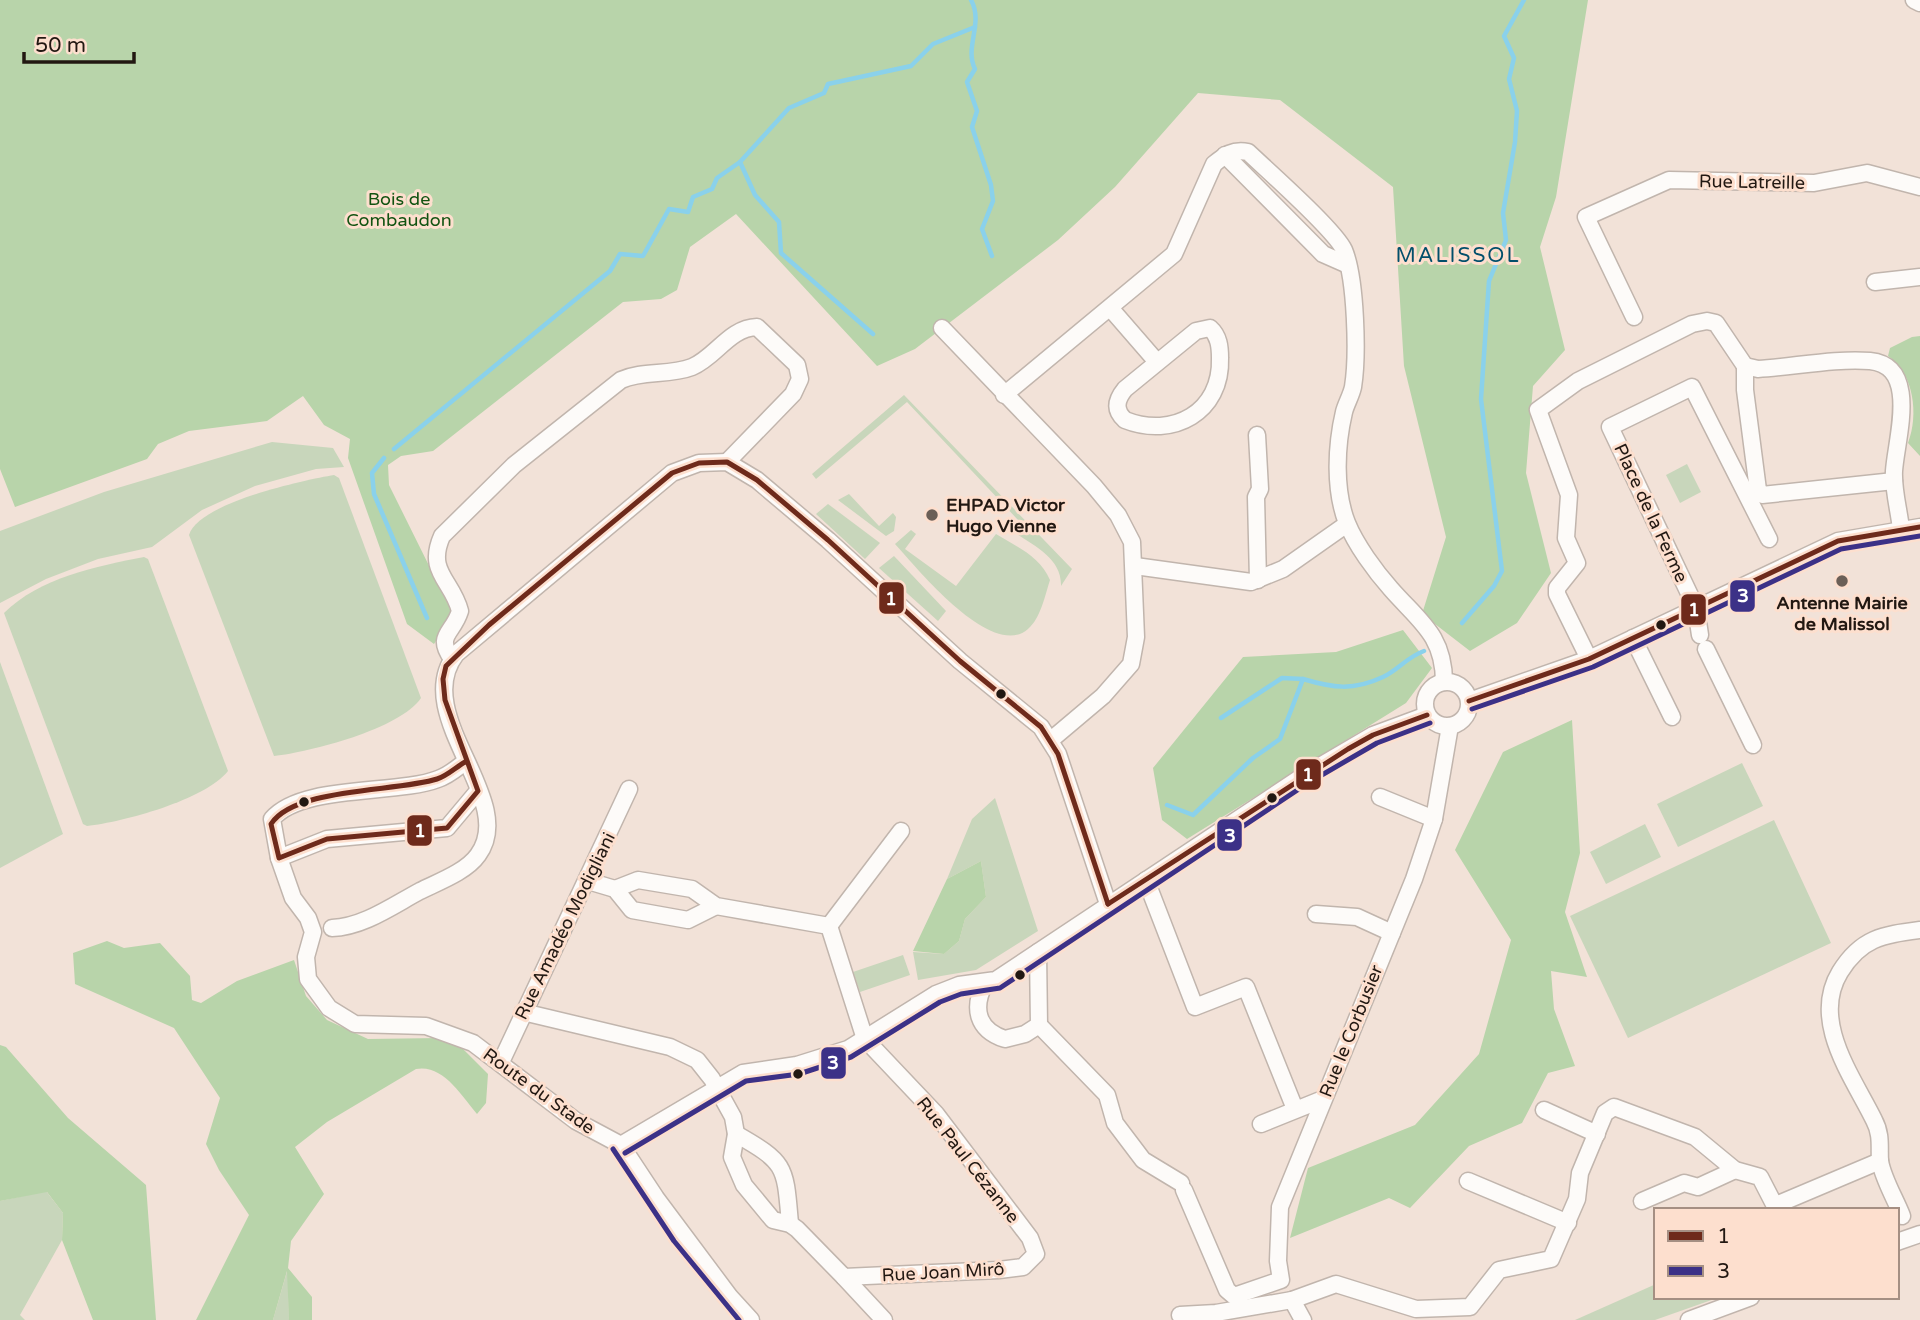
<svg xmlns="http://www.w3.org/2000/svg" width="1920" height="1320" font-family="'Varela Round',sans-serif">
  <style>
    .green { fill: #c8d6bb }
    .forest { fill: #b8d4aa }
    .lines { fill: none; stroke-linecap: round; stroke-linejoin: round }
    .stream { stroke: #8ad1eb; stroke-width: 4.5 }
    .minor-casing { stroke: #c1b5ad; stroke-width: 19 }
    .minor { stroke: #fdfbf9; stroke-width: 16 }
    .bus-1-casing { stroke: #fddfce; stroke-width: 10 }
    .bus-2-casing { stroke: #fddfce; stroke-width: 10 }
    .bus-1 { stroke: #6e2a1b; stroke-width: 5 }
    .bus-2 { stroke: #3c3187; stroke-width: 5 }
    .poi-dot { fill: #6b5f57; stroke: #fddfce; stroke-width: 2.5 }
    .bus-dot { fill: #221812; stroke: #fddfce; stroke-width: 2.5 }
    .labels { text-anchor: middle; stroke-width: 6; stroke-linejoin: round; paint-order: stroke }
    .street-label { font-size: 18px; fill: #221812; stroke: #fddfce }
    .park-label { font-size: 18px; fill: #125311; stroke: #fddfce }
    .poi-label { font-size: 18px; font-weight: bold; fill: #221812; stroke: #fddfce; text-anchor: start }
    .quarter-label { font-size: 21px; letter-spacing: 2px; fill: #024f6b; stroke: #fddfce }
    .line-badge { stroke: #fddfce; stroke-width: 2.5 }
    .badge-label { font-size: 19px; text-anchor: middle; font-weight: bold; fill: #fff }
  </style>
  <rect width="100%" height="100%" fill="#f2e2d8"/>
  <g class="green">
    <path d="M 904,395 L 1072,569 L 1061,586 C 1062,557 1032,545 1011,530 L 1019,521 L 907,402 L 816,479 L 812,474 Z"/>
    <polygon points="272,442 333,448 344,467 316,469 255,486 202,510 152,547 98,559 46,579 0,603 0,531 104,492"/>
    <polygon points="1687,464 1701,492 1680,503 1666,475"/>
    <path d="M 334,475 L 339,478 L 421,698 C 400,729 310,752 274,756 L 189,535 C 198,503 304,480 334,475 Z"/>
    <polygon points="849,494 879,526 893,513 896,517 894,531 886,536 838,500"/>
    <polygon points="828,504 880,543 865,559 816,514"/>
    <path d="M 911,530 L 916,534 L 905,549 L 956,586 L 996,534 C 1017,547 1040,556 1050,580 C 1045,595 1041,618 1028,629 C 992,661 916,567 895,544 Z"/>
    <polygon points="894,556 946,611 938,621 879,568"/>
    <path d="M 144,557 L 148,559 L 228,771 C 205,800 123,822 87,826 L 83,824 L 4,613 C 39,578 97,566 144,557 Z"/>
    <polygon points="0,662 63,834 0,868"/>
    <polygon points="1742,763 1763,806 1678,847 1657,804"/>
    <polygon points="995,798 1038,931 976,970 918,980 913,952 944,954 959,941 965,919 986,897 981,861 947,879 972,819"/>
    <polygon points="1774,820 1831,943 1628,1038 1570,916"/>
    <polygon points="1645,824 1661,857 1606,884 1590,852"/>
    <polygon points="903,955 910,975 860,992 853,972"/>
    <polygon points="46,1191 63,1213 62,1240 20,1315 25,1320 0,1320 0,1201"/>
    <polygon points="288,1268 289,1320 273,1320"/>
    <polygon points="1656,1284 1656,1297 1720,1297 1655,1320 1575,1320"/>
  </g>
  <g class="forest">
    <polygon points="0,0 1588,0 1556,197 1540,247 1565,350 1533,386 1526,473 1551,573 1517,623 1470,651 1422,614 1446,537 1404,366 1393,187 1280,100 1198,93 1115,187 1058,240 915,349 877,366 736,214 690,247 677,290 661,299 623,302 433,451 401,456 388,465 389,485 449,606 452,616 434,644 407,624 348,458 350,439 324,425 303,396 267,421 189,431 158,444 147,459 15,507 0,469"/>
    <path d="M 1920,336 L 1920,456 L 1908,443 C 1919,415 1914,373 1888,356 L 1890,348 L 1912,337 Z"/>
    <polygon points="1403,630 1432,668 1406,703 1187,839 1162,820 1153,768 1243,657 1336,652"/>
    <polygon points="1572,720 1580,853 1565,912 1587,977 1551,971 1554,1009 1575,1066 1548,1073 1522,1123 1469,1146 1410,1208 1389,1198 1290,1238 1308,1168 1415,1125 1479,1054 1511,940 1455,850 1503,752"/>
    <polygon points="981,861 986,897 965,919 959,941 944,954 913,951 947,879"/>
    <path d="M 107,941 L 124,948 L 160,943 L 190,976 L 192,1000 L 201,1003 L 237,981 L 294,960 L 306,996 L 327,1020 L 368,1039 L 439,1038 L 463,1049 L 488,1074 L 486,1103 L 477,1114 C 461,1095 443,1064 416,1069 L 327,1122 L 295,1147 L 324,1194 L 291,1241 L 288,1268 L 312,1297 L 312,1320 L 289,1320 L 287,1271 L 273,1320 L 196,1320 L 249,1215 L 219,1170 L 206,1144 L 220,1098 L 174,1028 L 75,984 L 73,953 Z"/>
    <polygon points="0,1045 6,1047 68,1118 146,1185 156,1320 93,1320 62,1240 63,1213 47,1192 0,1201"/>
  </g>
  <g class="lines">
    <g class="stream">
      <path d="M 971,0 C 984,23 964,47 975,69 L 967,82 L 977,111 L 972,127 L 991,185 L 993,201 L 982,229 L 992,256"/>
      <polyline points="740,162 755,195 779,222 781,253 873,334"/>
      <polyline points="394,449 610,271 620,254 643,256 669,209 688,212 693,197 712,189 717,178 740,162 789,108 824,93 828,84 911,66 933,44 975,27"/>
      <polyline points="384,458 372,473 374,494 427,618"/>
      <polyline points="1462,623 1494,586 1502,571 1481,399 1489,281 1506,240 1503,213 1515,142 1517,111 1509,79 1514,58 1504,36 1524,0"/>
      <polyline points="1221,718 1282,678 1303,679"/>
      <path d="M 1167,805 L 1193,815 L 1253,758 L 1280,739 L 1303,679 C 1333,688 1353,691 1383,677 C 1398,670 1407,657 1424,651"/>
    </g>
    <defs>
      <g id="minor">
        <polyline points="1914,0 1920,3"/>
        <polyline points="1225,155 1323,254 1348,265"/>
        <polyline points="1875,282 1920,277"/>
        <polyline points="1111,309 1157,362"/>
        <polyline points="1634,317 1586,217 1669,180 1814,183 1867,173 1920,187"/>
        <polyline points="942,328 1094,486 1118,515 1132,542 1136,637 1131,664 1103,696 1052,739"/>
        <path d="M 1210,328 C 1219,336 1220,347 1220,358 C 1222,412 1173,439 1125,420 C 1114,410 1116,400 1125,389 L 1196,331 Z"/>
        <polyline points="1745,366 1745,390 1758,490 1762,495 1894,481"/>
        <path d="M 1004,395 L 1174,254 L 1214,164 C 1225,155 1233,149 1248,152 C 1268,171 1335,230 1344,250 C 1356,279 1358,356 1353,387 C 1351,396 1346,404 1344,412 C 1336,446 1334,490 1347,523 C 1356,545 1375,571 1391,589 C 1419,621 1444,635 1444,682"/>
        <polyline points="1257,435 1260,489 1256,497 1258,580"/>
        <polyline points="1135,566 1251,582 1283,569 1347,524"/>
        <polyline points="1700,635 1696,608 1610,427 1692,387 1769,539"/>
        <polyline points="1633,638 1672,717"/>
        <polyline points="1706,649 1753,745"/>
        <path d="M 452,659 C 435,635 453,634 460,611 C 452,580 426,572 442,536 L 514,465 L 621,380 C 643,370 669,376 692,367 C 716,357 729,328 757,327 L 797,365 L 800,379 L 793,394 L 727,462"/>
        <path d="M 1589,659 L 1557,594 L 1557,588 L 1577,563 L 1566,538 L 1569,495 L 1538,410 L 1578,381 L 1692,324 L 1707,321 L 1716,323 L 1745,366 L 1758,369 C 1793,367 1836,358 1870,361 C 1920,366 1896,439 1894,471 C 1893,490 1899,510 1901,529"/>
        <circle cx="1447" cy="704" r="22"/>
        <polyline points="1469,701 1589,659 1838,541 1920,527"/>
        <path d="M 465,762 C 457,768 448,776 438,779 C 397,795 302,784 272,819 L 279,858 L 293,898 L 308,918 L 313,932 L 306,957 L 308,979 L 329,1008 L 355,1024 L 426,1026 L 473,1043 L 576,1121 L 621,1145 L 656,1198 L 730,1297 L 751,1320"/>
        <polyline points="1380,797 1434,819"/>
        <polyline points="279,858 327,839 447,828 478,791"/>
        <polyline points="1146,880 1195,1007 1246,987 1295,1109"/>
        <polyline points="588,881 615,889 632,910 688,920 716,906"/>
        <polyline points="1316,914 1357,917 1392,933"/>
        <polyline points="829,926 901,831"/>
        <path d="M 332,928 C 363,927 392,906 420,891 C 438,882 466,872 478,855 C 519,800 409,715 456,654 L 672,473 L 699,463 L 727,462 L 757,480 L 828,540 L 960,661 L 1041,727 L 1058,754 L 1108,904"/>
        <path d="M 985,983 C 972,1008 977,1030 1005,1039 L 1025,1034 L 1039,1025 L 1038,952"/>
        <polyline points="523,1012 670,1047 697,1060 712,1079 733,1117 736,1134 732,1157 744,1185 773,1220 790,1224 797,1229 844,1277 999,1270 1023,1267 1036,1254 1030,1238 936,1114 865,1039 829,926 716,906 692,889 638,880 615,889"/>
        <polyline points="1039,1025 1107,1095 1115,1123 1143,1160 1181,1183"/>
        <polyline points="501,1062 629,789"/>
        <polyline points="1544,1110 1597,1134"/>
        <polyline points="1261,1124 1323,1099"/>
        <path d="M 736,1134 C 787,1163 785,1166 790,1224"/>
        <polyline points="621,1145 743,1073 797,1065 848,1049 936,994 959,985 996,980 1303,776 1373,735 1427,715"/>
        <polyline points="1468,1181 1568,1223"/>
        <polyline points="1184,1190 1227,1290 1234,1296 1281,1280 1278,1261 1280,1207 1414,879 1434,819 1450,726"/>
        <polyline points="1642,1201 1684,1183 1698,1187 1735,1170"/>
        <polyline points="1776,1205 1880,1161"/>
        <path d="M 1902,1216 C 1896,1200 1883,1179 1880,1161 C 1879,1147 1882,1135 1874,1120 C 1853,1077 1810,1021 1840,972 C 1861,938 1882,935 1920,930"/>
        <polyline points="1897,1242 1920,1234"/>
        <polyline points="844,1277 884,1320"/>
        <polyline points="1292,1300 1303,1320"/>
        <polyline points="1180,1315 1216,1313 1292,1300 1336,1284 1416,1309 1470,1307 1499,1270 1551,1259 1577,1199 1580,1173 1605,1113 1614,1107 1695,1137 1735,1170 1760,1177 1777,1210"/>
        <polyline points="1689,1320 1751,1297"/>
      </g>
    </defs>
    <use href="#minor" class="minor-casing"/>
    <use href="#minor" class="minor"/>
    <defs>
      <g id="bus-1">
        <polyline points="1469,701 1589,659 1838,541 1920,527"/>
        <path d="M 465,762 C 456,767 447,776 437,779 C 397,792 295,787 271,824 L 279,858 L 327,839 L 447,828 L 478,791 L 445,700 L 443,679 L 446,666 L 489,625 L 672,473 L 699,463 L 727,462 L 757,480 L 828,540 L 960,661 L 1041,727 L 1058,754 L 1108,904"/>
        <polyline points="1108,904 1348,749 1373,735 1427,715"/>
      </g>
      <g id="bus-2">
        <polyline points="1472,709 1593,667 1841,549 1920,536"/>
        <polyline points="613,1149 674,1241 739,1320"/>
        <polyline points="625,1153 746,1081 799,1074 851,1057 940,1002 961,994 1000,988 1308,783 1377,743 1430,723"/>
      </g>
    </defs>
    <use href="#bus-1" class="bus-1-casing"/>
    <use href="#bus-2" class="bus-2-casing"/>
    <use href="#bus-1" class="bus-1"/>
    <use href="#bus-2" class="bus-2"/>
  </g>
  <g class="poi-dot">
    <circle cx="932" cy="515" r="7"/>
    <circle cx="1842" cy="581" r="7"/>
  </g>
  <g class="bus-dot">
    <circle cx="1661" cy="625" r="6"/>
    <circle cx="1001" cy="694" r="6"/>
    <circle cx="1272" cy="798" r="6"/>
    <circle cx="304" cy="802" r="6"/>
    <circle cx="1020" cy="975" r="6"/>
    <circle cx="798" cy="1074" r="6"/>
  </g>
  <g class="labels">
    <g class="street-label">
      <text transform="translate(1752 182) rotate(1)" y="6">Rue Latreille</text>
      <text transform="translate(1651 513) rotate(65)" y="6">Place de la Ferme</text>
      <text transform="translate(565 926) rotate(-64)" y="6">Rue Amadéo Modigliani</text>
      <text transform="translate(1351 1031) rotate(-68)" y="6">Rue le Corbusier</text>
      <text transform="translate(539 1091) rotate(36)" y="6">Route du Stade</text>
      <text transform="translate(968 1160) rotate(52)" y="6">Rue Paul Cézanne</text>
      <text transform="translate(943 1272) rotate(-3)" y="6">Rue Joan Mirô</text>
    </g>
    <g class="park-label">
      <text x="399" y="205">Bois de<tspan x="399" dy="21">Combaudon</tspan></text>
    </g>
    <g class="poi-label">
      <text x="946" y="511">EHPAD Victor<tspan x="946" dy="21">Hugo Vienne</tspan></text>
      <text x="1842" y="609" text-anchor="middle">Antenne Mairie<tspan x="1842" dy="21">de Malissol</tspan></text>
    </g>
    <g class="quarter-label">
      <text x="1458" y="262">MALISSOL</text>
    </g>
  </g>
  <g class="line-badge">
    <rect x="1729" y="579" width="27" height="34" rx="7" fill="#3c3187"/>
    <rect x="878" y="581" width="27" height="34" rx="7" fill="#6e2a1b"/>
    <rect x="1680" y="593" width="27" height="33" rx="7" fill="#6e2a1b"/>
    <rect x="1295" y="758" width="27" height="33" rx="7" fill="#6e2a1b"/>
    <rect x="406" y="814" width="27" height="33" rx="7" fill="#6e2a1b"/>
    <rect x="1216" y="818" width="27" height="34" rx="7" fill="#3c3187"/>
    <rect x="820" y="1046" width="27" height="34" rx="7" fill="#3c3187"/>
  </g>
  <g class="badge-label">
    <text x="1743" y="602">3</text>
    <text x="891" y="605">1</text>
    <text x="1694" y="616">1</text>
    <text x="1308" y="781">1</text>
    <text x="420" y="837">1</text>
    <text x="1230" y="842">3</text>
    <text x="833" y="1069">3</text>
  </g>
  <rect x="1654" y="1208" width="245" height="91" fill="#fddfce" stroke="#a58f83" stroke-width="2"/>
  <rect x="1668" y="1231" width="35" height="10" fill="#6e2a1b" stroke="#a58f83" stroke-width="2"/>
  <text x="1717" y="1243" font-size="21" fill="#221812">1</text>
  <rect x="1668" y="1266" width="35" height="10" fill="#3c3187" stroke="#a58f83" stroke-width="2"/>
  <text x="1717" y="1278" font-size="21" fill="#221812">3</text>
  <path d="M24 52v10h110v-10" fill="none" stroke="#221812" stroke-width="3.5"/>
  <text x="35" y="52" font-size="21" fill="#221812" stroke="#fddfce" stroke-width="5" paint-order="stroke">50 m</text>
</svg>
